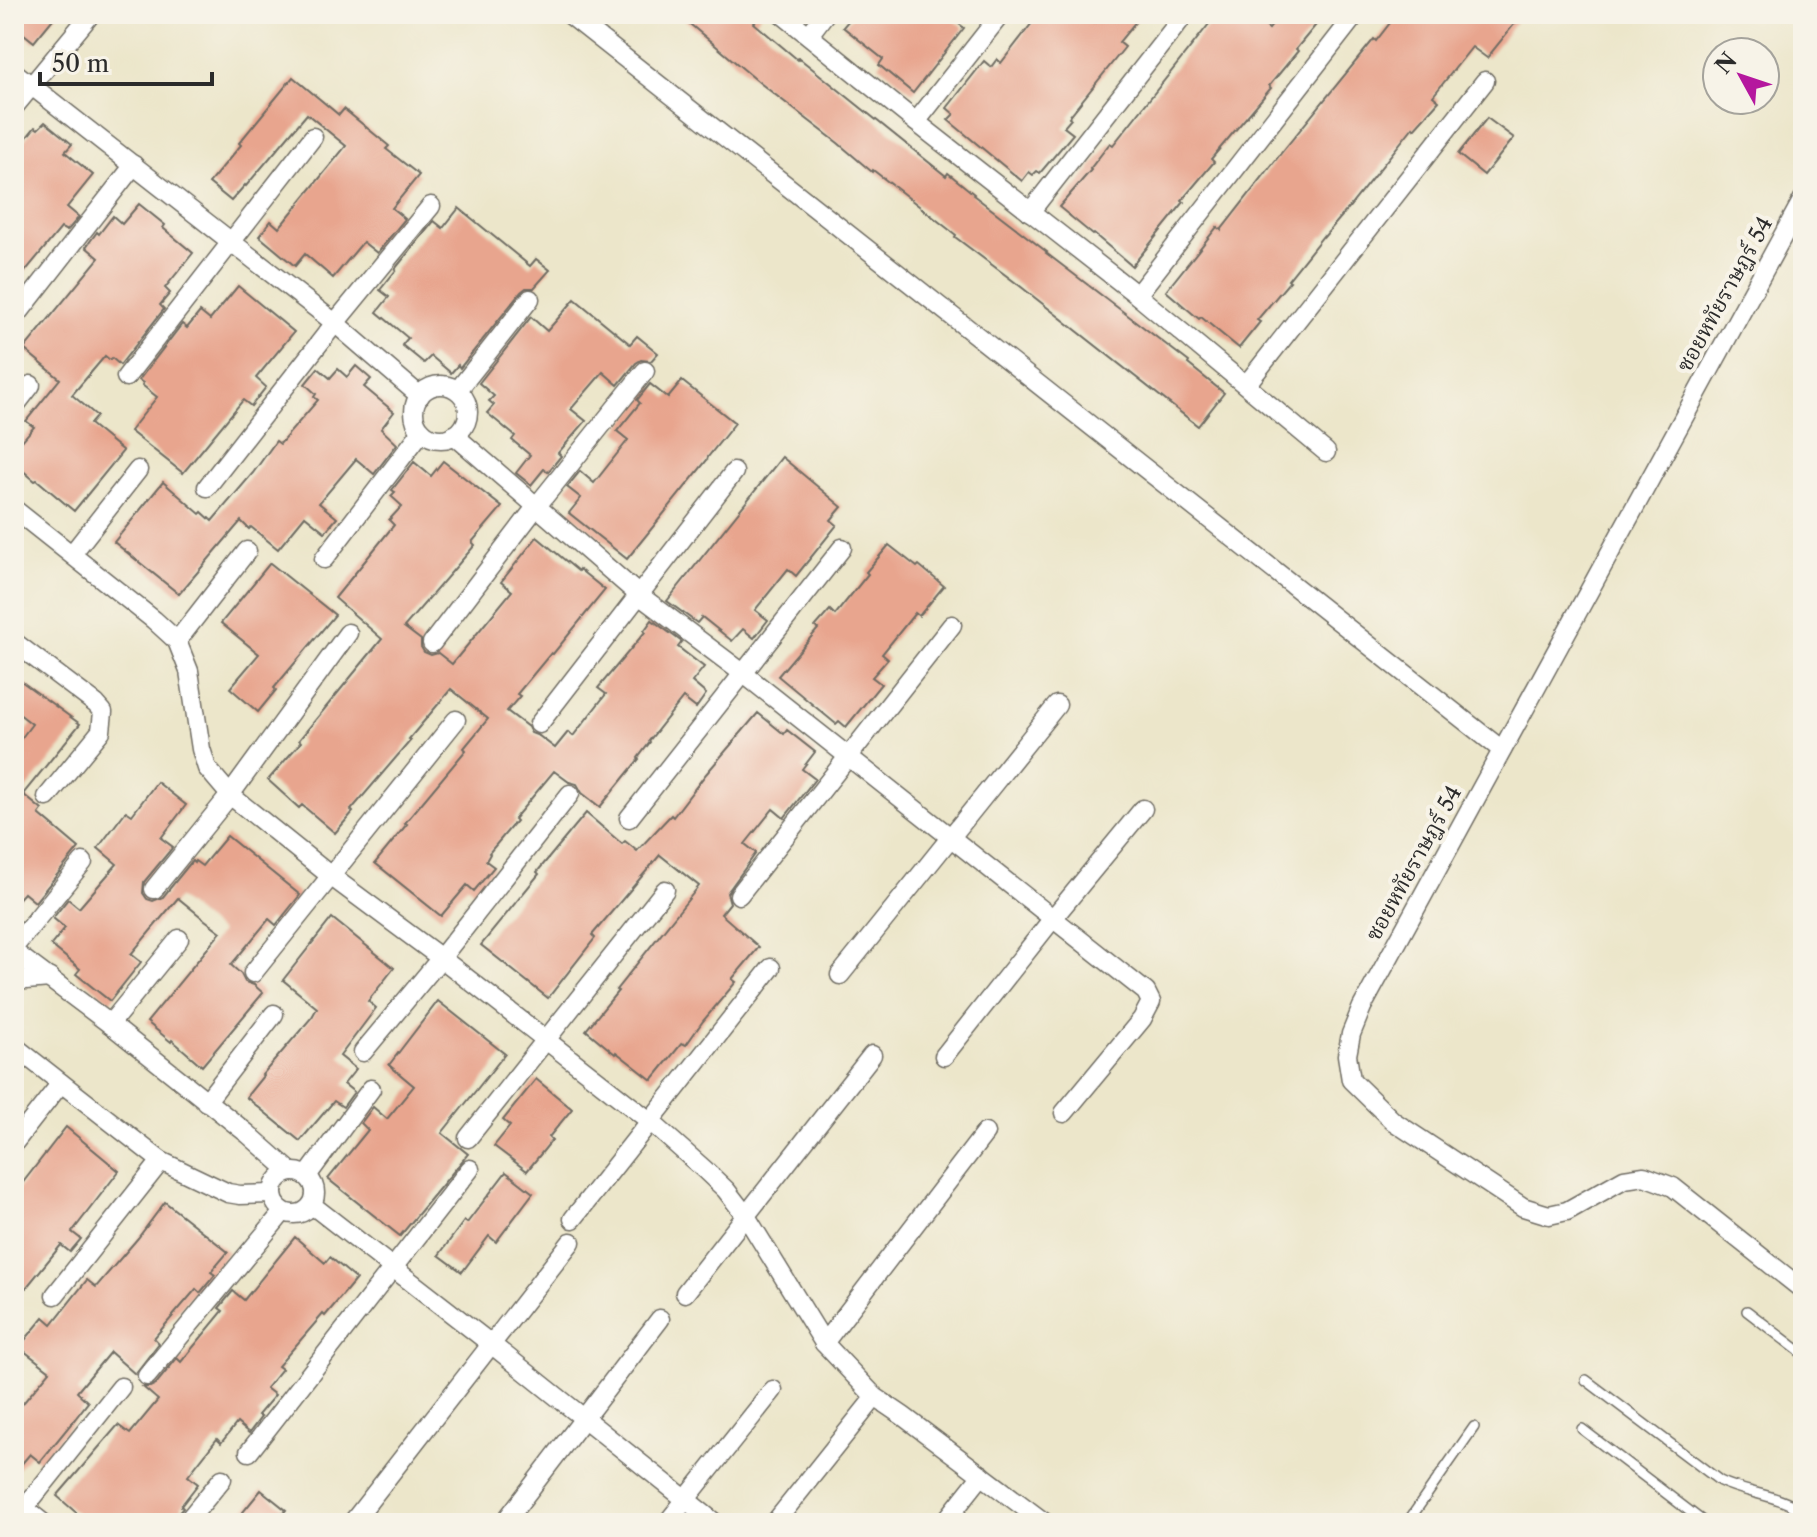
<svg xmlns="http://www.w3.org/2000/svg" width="1817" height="1537" font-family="'Libre Caslon Text','Noto Serif Thai',serif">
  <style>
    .building { fill: #e8a58e }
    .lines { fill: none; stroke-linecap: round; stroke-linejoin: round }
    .service-casing { stroke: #6f6c63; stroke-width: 12 }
    .minor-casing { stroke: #6f6c63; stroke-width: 21 }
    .service { stroke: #fff; stroke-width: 9 }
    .minor { stroke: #fff; stroke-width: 18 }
    .labels { text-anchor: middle; stroke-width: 8; stroke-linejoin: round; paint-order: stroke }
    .street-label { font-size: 22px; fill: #2b2b2b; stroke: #f7f3e8 }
  </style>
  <rect width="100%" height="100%" fill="#f7f3e8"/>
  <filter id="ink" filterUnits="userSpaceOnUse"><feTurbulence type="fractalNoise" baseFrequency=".0125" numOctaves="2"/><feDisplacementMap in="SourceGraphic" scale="16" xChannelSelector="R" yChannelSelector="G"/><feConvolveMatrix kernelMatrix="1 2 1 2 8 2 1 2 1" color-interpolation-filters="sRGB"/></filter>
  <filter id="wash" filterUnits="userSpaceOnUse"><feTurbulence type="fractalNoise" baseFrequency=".006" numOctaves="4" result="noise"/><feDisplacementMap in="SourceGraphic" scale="32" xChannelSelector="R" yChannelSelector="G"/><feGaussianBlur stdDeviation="1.8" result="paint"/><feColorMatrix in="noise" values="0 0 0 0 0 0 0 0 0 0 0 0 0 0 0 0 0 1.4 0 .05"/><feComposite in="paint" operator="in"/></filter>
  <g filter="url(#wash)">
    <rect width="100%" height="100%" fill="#ece6ca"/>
    <g id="blocks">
      <g class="building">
        <polygon points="14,14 57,14 34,42 14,26"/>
        <polygon points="678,14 762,14 754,23 798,60 799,58 946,176 948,173 974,194 973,195 1047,252 1046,253 1189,362 1188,364 1224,393 1198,426 1020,286 955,237 956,235 873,170 872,172 838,143 760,83"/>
        <polygon points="854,14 947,14 964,28 913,93 879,65 883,59 843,27"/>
        <polygon points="1039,14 1085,14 1095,22 1101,14 1142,14 1119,42 1125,47 1069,117 1071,119 1064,127 1073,134 1040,173 1037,171 1033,175 1029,172 1022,181 948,120 954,114 947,108 984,61 991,67 997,59 1001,63"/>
        <polygon points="1217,14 1251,14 1269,29 1281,14 1325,14 1296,49 1298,51 1269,86 1271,88 1211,159 1214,162 1182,200 1184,202 1132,266 1094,234 1093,235 1059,207 1091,170 1090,169 1110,143 1113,145"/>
        <polygon points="1397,14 1506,14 1516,22 1487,58 1472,47 1433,96 1439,101 1414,129 1413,127 1347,210 1324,237 1323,236 1288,280 1290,281 1257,320 1260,322 1239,348 1201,317 1199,319 1166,291 1217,227 1221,230 1282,152 1374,39 1376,41"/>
        <polygon points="293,77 339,115 344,109 389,146 386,149 419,175 392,208 405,219 377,253 363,242 333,278 305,254 295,266 259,236 271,221 279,228 346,146 307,114 246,186 245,185 231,201 209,183 241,145 239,143"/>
        <polygon points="1487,118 1514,138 1484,175 1458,154"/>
        <polygon points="45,122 72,144 65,152 93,175 67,207 79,217 67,231 61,228 14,285 14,153 35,127 38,129"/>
        <polygon points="139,204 165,225 163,228 193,253 165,288 170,293 160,305 164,309 120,365 112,358 110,360 105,356 72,395 97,416 90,424 123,451 74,511 37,480 35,481 14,463 14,450 34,427 26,421 60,379 24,349 99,258 86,247 97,232 99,234 113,216 122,224"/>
        <polygon points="459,208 530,266 536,259 550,270 534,288 526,288 521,292 460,368 458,365 451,373 431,356 424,363 402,345 408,338 377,312 389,297 380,290 396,270 395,269 434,221 443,228"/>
        <polygon points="238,286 294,332 256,378 266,387 251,406 243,400 183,473 130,431 157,397 142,385 143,383 139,380 182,324 187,328 200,312 210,320"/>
        <polygon points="575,299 630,344 637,336 658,353 651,361 641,360 636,363 618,385 603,372 571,409 586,421 558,453 561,456 548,472 544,469 531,485 516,473 530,455 512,440 515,436 487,413 494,405 489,401 494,396 479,383 531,317 547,331"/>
        <polygon points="356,366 371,379 364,387 394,412 381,429 397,444 374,474 356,459 319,503 337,518 325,532 305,516 278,549 251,527 249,529 241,521 179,594 114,542 163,482 200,514 202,512 212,521 253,473 276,441 280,444 318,400 314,397 316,394 305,384 318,368 330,378 338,369 347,377"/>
        <polygon points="682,381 735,423 708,457 707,460 627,559 569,513 581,498 567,487 580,471 594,483 628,440 617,431 640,403 637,400 650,384 668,398"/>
        <polygon points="782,457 842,507 831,520 837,525 796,576 788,569 755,610 768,620 754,638 743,629 732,641 702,617 697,623 667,601"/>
        <polygon points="443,461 502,507 472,542 475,545 404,627 421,640 421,647 424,652 431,655 438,653 452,664 512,591 501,582 537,537 578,571 579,569 605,590 553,654 551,653 517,694 520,696 507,711 528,727 531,733 539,736 555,748 568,732 573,736 606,694 598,688 645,632 644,631 652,620 682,642 678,647 704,667 692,682 706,694 696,708 683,698 649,741 650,742 638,758 639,759 600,807 582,793 577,784 569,782 554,771 514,819 516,821 489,853 490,854 486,861 494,867 474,891 467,885 441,916 375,863 407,824 405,823 466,750 464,748 488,719 451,689 409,739 411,740 351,810 353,812 335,833 302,805 299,808 268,780 301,742 299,740 382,639 335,598 394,525 389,520 402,506 391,496 395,492 392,490 414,462 431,476"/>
        <polygon points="889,545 917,567 919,565 944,586 919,616 915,613 882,654 888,659 872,677 881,684 846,727 839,721 836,724 778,676 818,629 815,627 830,610 835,615 868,574 866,572"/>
        <polygon points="270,563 335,615 274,688 276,690 258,712 230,688 259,654 221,623"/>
        <polygon points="14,676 80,724 23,794 42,810 39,814 79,848 35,902 24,893 14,904 14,748 32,724 14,710"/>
        <polygon points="758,713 784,734 787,730 815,752 802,769 815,779 784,818 773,809 745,844 756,853 727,893 730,903 721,914 759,947 732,979 736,982 703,1021 686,1045 682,1043 652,1080 616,1052 615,1054 586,1030 618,991 616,990 699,886 660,855 592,935 595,938 548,998 481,945 539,874 537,872 586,813 622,844 625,841 637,851 671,815 673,817 706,774"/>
        <polygon points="157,782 186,805 161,838 173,847 144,882 143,893 147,899 153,901 163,897 192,861 194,863 195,861 202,866 227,836 300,895 276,925 269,919 231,965 241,974 245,982 254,985 263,993 202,1066 172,1040 171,1042 147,1022 221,932 205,920 178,898 131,954 141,962 110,1001 76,974 80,969 51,945 65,928 53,918 68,899 79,908 117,864 98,848 126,811 132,815"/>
        <polygon points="332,918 394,968 368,1001 376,1008 340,1056 356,1069 344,1084 354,1092 343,1107 334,1101 300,1141 246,1097 263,1076 262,1075 312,1017 317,1008 283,980"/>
        <polygon points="438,1001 505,1054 442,1133 468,1154 400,1236 328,1179 368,1130 361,1123 373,1107 387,1119 414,1086 389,1065"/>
        <polygon points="536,1079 572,1109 549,1137 552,1140 527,1171 494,1146 510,1126 503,1120"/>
        <polygon points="66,1127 119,1171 72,1232 81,1239 70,1252 61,1245 26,1288 14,1278 14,1194"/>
        <polygon points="506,1172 533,1193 496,1242 489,1236 462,1272 439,1255 464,1221 467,1223"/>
        <polygon points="165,1202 228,1252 211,1272 215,1275 200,1293 196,1289 154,1338 159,1343 135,1374 110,1352 77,1392 88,1402 75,1419 40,1462 30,1454 14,1473 14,1414 50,1371 19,1347 44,1317 52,1324 87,1280 96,1287 138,1238"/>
        <polygon points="295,1237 325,1263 330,1257 356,1279 325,1316 323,1314 278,1366 282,1369 266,1388 275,1395 258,1415 261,1417 249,1433 237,1423 221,1443 217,1439 188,1476 198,1484 181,1506 183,1508 176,1516 174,1523 88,1523 57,1496 118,1425 130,1434 158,1400 143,1387 150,1387 156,1384 177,1358 181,1362 223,1311 219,1308 233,1291 244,1300"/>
        <polygon points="261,1490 286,1510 275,1523 234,1523"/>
      </g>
    </g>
  </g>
  <g filter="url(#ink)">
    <use href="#blocks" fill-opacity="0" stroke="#6f6c63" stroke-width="2"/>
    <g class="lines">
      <defs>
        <g id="service">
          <polyline points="1747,1311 1803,1354"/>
          <path d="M 1586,1380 L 1720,1481 C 1746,1494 1779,1494 1803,1512"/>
          <polyline points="1582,1429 1705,1523"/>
          <polyline points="1407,1523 1474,1427"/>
        </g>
        <g id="minor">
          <polyline points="569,14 1502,750"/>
          <polyline points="782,14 916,122 1137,295 1326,452"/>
          <polyline points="809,35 825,14"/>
          <polyline points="14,72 335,323 420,396"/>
          <polyline points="14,107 91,14"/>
          <polyline points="916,122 1001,14"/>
          <polyline points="1803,199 1362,1007 1351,1034 1347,1055 1351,1080 1393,1121 1523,1207 1549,1215 1567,1211 1624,1179 1644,1176 1673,1187 1803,1290"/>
          <polyline points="1030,212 1185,14"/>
          <polyline points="1137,295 1356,14"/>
          <polyline points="17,315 134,165"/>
          <polyline points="126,377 313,137"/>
          <polyline points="1246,385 1485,81"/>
          <circle cx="441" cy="412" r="27"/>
          <polyline points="458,390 530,299"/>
          <polyline points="14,407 31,385"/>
          <polyline points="454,435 639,595 744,674 1146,992 1151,1002 1142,1019 1064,1113"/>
          <polyline points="207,487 335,323 431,206"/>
          <polyline points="14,509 154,620 177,641 189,671 201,749 207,768 230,795 332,877 441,958 651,1122 705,1170 726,1190 746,1216 824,1343 875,1397 903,1416 1045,1523"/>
          <polyline points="72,554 138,470"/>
          <polyline points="324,559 422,431"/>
          <polyline points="177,641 247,551"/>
          <polyline points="14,642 96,704 103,712 101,731 47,797"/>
          <polyline points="432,643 536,507 645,371"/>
          <polyline points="539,724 734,472"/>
          <polyline points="629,818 842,548"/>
          <polyline points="154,889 230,795 348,633"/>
          <polyline points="739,895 952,625"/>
          <polyline points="14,947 83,862"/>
          <polyline points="14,952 110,1024 248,1134 291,1172"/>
          <polyline points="253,973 456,720"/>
          <polyline points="840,975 1057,705"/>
          <polyline points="14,981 50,978"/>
          <polyline points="110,1024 179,939"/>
          <polyline points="14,1046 161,1161 228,1193 240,1195 272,1194"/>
          <polyline points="363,1052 441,958 570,794"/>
          <polyline points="944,1056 1054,917 1143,809"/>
          <polyline points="206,1102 274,1014"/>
          <polyline points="468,1138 665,890"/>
          <polyline points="14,1143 61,1083"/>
          <circle cx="294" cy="1193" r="21"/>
          <polyline points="307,1176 371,1089"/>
          <polyline points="312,1205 491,1344 715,1523"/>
          <polyline points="573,1219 771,968"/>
          <polyline points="685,1293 872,1055"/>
          <polyline points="55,1295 161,1161"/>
          <polyline points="824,1343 985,1133"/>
          <polyline points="147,1376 283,1212"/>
          <polyline points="249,1452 470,1169"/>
          <polyline points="14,1500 43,1523"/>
          <polyline points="14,1521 121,1387"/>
          <polyline points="776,1521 875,1397"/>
          <polyline points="186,1523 222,1479"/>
          <polyline points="352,1523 571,1242"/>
          <polyline points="504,1523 660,1319"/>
          <polyline points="667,1523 773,1390"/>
          <polyline points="944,1523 982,1475"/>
        </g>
      </defs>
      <use href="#service" class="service-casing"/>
      <use href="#minor" class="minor-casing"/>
      <use href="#service" class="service"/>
      <use href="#minor" class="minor"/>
    </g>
  </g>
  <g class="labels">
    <g class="street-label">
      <text transform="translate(1724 294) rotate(-61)" y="8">ซอยหทัยราษฎร์ 54</text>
      <text transform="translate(1413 863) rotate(-61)" y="8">ซอยหทัยราษฎร์ 54</text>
    </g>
  </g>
  <rect width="1817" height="1537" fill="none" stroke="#f7f3e8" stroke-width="48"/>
  <g transform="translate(1741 76) rotate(310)"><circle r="38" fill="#f7f3e8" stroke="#a5a39c" stroke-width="2"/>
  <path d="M0-6L14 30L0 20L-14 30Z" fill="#b5179e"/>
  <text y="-12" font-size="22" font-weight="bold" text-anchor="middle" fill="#2b2b2b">N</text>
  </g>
  <path d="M40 72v12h172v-12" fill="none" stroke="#2b2b2b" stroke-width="4"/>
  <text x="52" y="72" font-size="24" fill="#2b2b2b" stroke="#f7f3e8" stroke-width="6" paint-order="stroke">50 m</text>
</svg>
